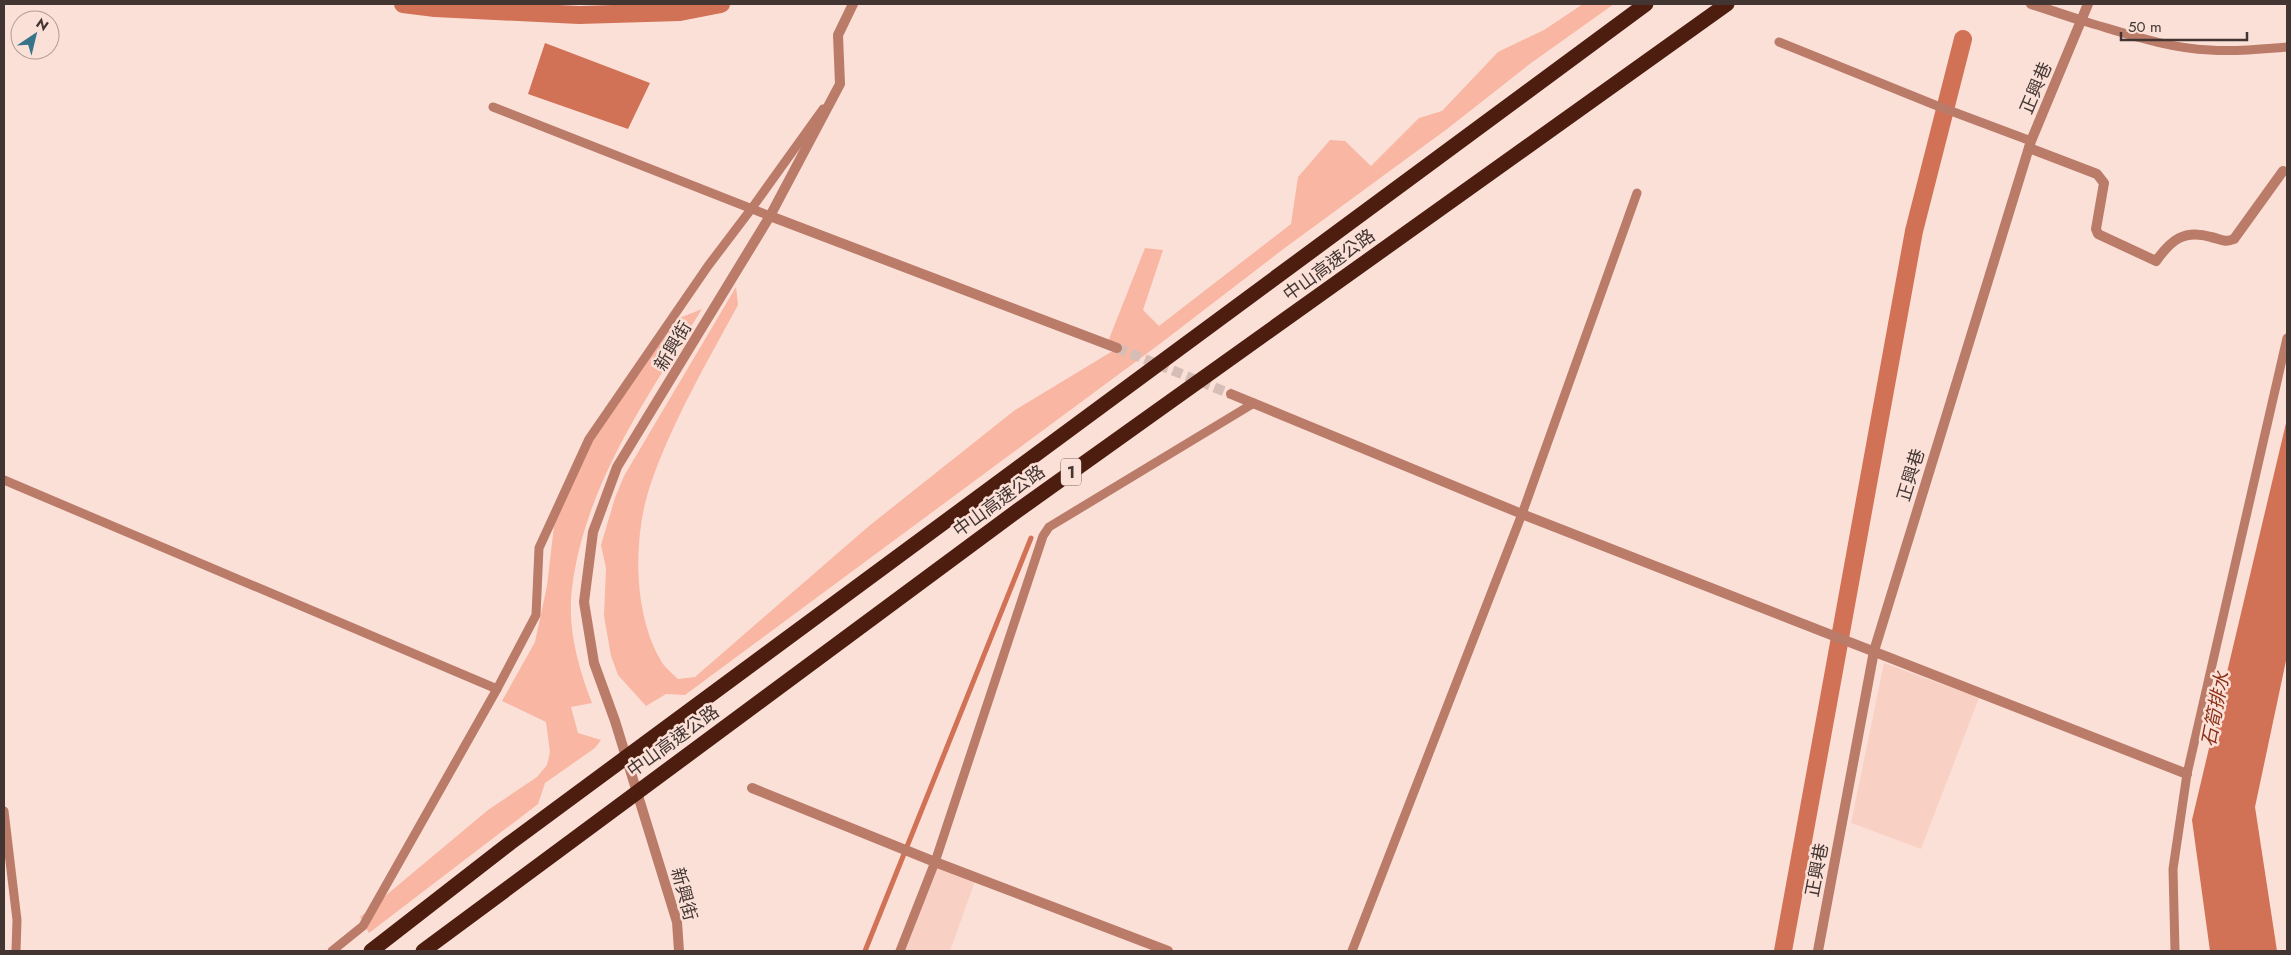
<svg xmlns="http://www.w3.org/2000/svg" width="2291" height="955" font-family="Jost,'Noto Sans TC',sans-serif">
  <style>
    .built { fill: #f9d0c4 }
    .green { fill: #f8b6a3 }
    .water { fill: #d17155 }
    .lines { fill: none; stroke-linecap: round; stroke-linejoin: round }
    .stream { stroke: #d17155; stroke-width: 5 }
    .canal { stroke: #d17155; stroke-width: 18 }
    .minor-tunnel { stroke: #d6beb7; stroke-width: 10; stroke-dasharray: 10 5; stroke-linecap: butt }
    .service { stroke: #bb7b69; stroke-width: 9 }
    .minor { stroke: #bb7b69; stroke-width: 10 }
    .tertiary { stroke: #bb7b69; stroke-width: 10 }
    .motorway { stroke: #4d1d10; stroke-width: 15 }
    .labels { text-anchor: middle; stroke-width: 5; stroke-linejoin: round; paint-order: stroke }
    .shield { fill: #fbe0d8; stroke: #7a6964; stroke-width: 1 }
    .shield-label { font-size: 16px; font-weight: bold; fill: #433632 }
    .street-label { font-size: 18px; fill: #433632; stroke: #fbe0d8 }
    .water-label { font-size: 19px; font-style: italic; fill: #8a3117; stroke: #fbe0d8 }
  </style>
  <rect width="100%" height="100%" fill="#fbe0d8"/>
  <g class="built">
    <polygon points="1884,663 1979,698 1921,849 1851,823"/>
    <polygon points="934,865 975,881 950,951 901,951"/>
  </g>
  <g class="green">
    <path d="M 1583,4 L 1614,4 L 1531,63 L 1447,129 L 1282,250 L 1161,343 L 685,695 L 666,694 L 646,706 L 618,675 L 611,656 L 604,616 L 606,568 L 601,545 L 615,498 L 624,476 L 736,287 L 738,305 C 706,364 672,422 650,486 C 633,537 633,612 660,659 C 664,667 672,673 678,679 L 695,677 L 869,526 L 1015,410 L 1116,349 L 1109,339 L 1145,248 L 1163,250 L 1143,310 L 1159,326 L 1291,224 L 1298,177 L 1330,140 L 1345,141 L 1371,166 L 1419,118 L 1442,111 L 1498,52 L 1544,30 Z"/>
    <path d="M 702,309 C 648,396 585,484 572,588 C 567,627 578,667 592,703 L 571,707 L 578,733 L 601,740 L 595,748 L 545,783 L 538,804 L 369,933 L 360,917 L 488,810 L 537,777 L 547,765 L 550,752 L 546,722 L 502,701 L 535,642 L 547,586 L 554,526 L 560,502 L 579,456 L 677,319 Z"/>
  </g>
  <g class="water">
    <polygon points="545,43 650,83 628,129 528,94"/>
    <polygon points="2287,419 2287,656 2255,807 2277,951 2210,951 2192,820"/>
  </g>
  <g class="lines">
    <polyline class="stream" points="865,951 1031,538"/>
    <g class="canal">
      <polyline points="403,4 435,8 579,15 680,12 721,4"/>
      <polyline points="1783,951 1914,231 1963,39"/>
    </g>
    <polyline class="minor-tunnel" points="1117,348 1231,394"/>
    <g class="service">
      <path d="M 2083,21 C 2125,33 2166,48 2210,50 C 2236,52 2262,49 2287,47"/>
      <polyline points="1779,42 1935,105 2031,141"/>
      <polyline points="493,107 770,216"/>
      <polyline points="4,480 497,689"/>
      <polyline points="4,811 17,920 16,951"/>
      <polyline points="332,951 363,926 497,689 536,615 539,548 589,439 708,266 752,208 823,109"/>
      <polyline points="900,951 935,862 1043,536 1049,527 1254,403"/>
      <polyline points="1352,951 1522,514 1637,193"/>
      <polyline points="2175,951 2173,869 2187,774 2287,338"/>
    </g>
    <g class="minor">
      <polyline points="2031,4 2083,21"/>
      <path d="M 2029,148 L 2097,174 L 2104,183 L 2096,229 L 2098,234 L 2156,261 C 2171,240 2184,229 2211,237 C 2220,239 2225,243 2234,239 L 2283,171"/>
      <polyline points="770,216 1117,348"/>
      <polyline points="1231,394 1522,514 2187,774"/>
      <polyline points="752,788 935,862 1168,951"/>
    </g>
    <g class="tertiary">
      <polyline points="679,951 677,922 615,721 594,663 584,602 593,532 617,467 770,216 840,84 838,35 853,4"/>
      <polyline points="1818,951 1874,651 2031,141 2088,4"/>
    </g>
    <g class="motorway">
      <polyline points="371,951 510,843 1646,4"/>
      <polyline points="423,951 1017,511 1727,4"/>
    </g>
  </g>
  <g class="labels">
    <rect class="shield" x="1061" y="458.5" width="20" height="27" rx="4"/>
    <g class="shield-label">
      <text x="1071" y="478">1</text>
    </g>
    <g class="street-label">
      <text transform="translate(2036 88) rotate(-67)" y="6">正興巷</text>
      <text transform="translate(1329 265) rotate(-36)" y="6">中山高速公路</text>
      <text transform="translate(673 346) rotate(-59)" y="6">新興街</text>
      <text transform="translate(1911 475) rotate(-73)" y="6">正興巷</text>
      <text transform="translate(999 501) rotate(-36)" y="6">中山高速公路</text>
      <text transform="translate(673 741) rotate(-36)" y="6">中山高速公路</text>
      <text transform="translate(1817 870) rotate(-79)" y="6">正興巷</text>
      <text transform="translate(684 894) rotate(75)" y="6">新興街</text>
    </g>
    <g class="water-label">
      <text transform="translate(2215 709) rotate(-79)" y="7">石筍排水</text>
    </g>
  </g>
  <rect width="2291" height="955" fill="none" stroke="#433632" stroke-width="10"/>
  <g transform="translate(35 35) rotate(35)"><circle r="24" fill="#fbe0d8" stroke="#b19c96"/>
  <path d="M0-4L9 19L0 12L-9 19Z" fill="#36748a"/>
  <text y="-8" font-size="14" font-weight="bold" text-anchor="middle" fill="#433632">N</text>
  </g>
  <path d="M2121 32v8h126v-8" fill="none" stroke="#433632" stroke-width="2.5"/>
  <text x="2128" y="32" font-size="15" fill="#433632" stroke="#fbe0d8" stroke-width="4" paint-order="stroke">50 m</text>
</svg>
